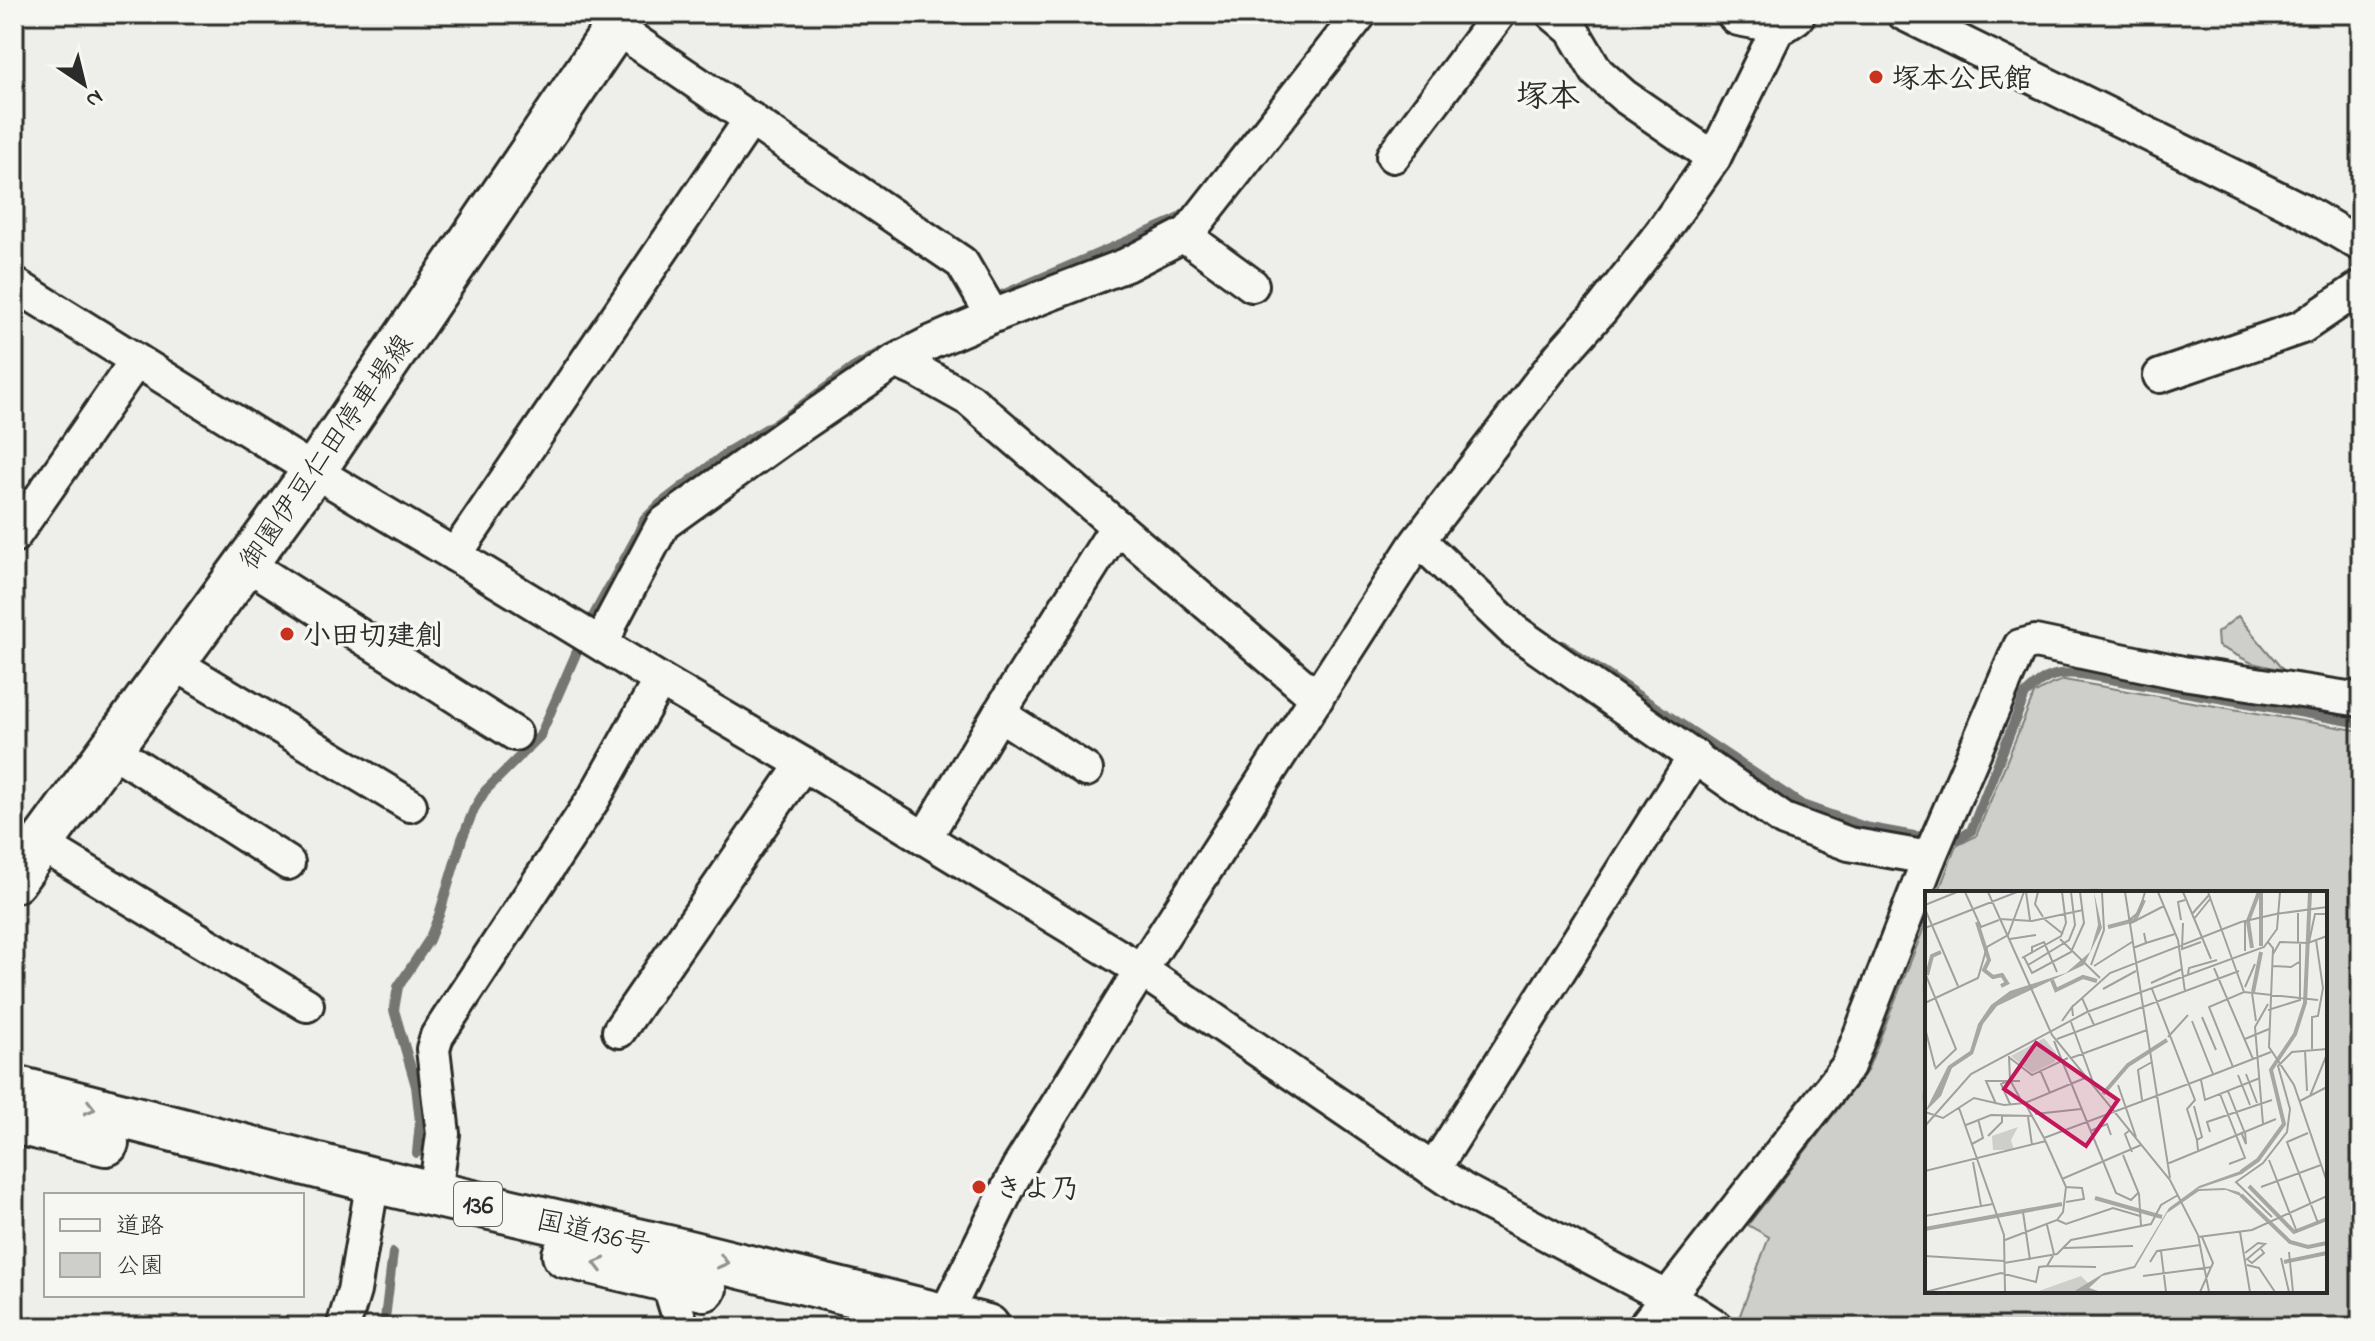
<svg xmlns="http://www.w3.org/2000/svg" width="2375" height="1341" font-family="'Indie Flower','Klee One',sans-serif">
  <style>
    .green { fill: #cececa; stroke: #7c7c7a; stroke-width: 2 }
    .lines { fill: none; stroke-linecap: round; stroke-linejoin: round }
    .stream { stroke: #757573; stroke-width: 10 }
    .minor-casing { stroke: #2b2b2b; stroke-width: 38 }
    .major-casing { stroke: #2b2b2b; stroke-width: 48 }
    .highway-casing { stroke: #2b2b2b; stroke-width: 50 }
    .minor { stroke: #f6f6f2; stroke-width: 32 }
    .major { stroke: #f6f6f2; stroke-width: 42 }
    .highway { stroke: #f6f6f2; stroke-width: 44 }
    .oneway { stroke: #90908e }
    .poi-dot { fill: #c8321e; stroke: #f6f6f2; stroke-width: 3 }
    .labels { text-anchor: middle; stroke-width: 7; stroke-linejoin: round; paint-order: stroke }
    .shield { fill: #f6f6f2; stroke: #686867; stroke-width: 2 }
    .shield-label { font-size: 26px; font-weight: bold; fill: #2b2b2b }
    .poi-label { font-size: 28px; font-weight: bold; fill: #2b2b2b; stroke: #f6f6f2; text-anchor: start }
    .street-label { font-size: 28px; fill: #2b2b2b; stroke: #f6f6f2 }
    .quarter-label { font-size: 32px; font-weight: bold; fill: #2b2b2b; stroke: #f6f6f2 }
    .inset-river { fill: none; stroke: #a6a6a3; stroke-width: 4 }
    .inset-road { fill: none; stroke: #a0a09e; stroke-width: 2 }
    .view { fill: #c2185b; fill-opacity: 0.15; stroke: #c2185b; stroke-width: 4 }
    .inset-edge { fill: none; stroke: #2b2b2b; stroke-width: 4 }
  </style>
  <rect width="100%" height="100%" fill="#eeeeea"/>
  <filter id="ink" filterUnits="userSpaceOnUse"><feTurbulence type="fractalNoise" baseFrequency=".0125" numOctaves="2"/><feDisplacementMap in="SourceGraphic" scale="16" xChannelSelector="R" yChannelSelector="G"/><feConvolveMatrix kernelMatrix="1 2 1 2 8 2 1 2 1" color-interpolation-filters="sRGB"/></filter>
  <g filter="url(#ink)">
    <g class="green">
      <polygon points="2238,616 2283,670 2252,663 2218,646 2217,633"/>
      <polygon points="2064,680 2361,731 2361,1327 1738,1327 1736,1326 1769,1237 1748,1225 1867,1071 1927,920 1927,1291 2325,1291 2325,893 1938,893 1956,846 1976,836 2034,694 2052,684"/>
    </g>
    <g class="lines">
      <g class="stream">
        <polyline points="988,301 1176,220 1188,211"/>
        <path d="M 1562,645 L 1802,805 L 1865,827 L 1914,836 L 1959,839 L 1971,831 L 2025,695 C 2045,674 2059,671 2087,675 L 2361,723"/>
        <polyline points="417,1153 420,1122 416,1086 394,1010 398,987 429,940 439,915 462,839 474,809 485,791 540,736 589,624 636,538 644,520 660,504 732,449 783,419 853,368 883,351"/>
        <polyline points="384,1327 393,1253"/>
      </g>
      <defs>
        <g id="minor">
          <polyline points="1553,14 1572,30 1597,72 1624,96 1714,158"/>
          <polyline points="1904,14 2300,209 2361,245"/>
          <polyline points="616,28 962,263 993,316"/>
          <polyline points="1393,156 1499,14"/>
          <polyline points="1184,235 1252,285"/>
          <polyline points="14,284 314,471 455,555 660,680 803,764 1141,970 1463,1190 1689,1309 1717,1327"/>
          <polyline points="895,361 922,373 970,400 1317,698"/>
          <polyline points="2160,376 2302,327 2361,287"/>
          <polyline points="14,536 136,361"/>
          <polyline points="1419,540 1513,630 1784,820 1849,844 1929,858"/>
          <polyline points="455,555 751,119"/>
          <polyline points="247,564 515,734"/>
          <polyline points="603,645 612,620 663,524 791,432 895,361 932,342 993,316 1126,265 1188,233 1360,14"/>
          <polyline points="174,663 410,805"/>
          <polyline points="999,714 1117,526"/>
          <polyline points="111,749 288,863"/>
          <polyline points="925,838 999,714 1086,770"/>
          <polyline points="41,844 307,1005"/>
          <polyline points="619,1031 803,764"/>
          <polyline points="1433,1170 1695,756"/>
          <polyline points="435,1194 443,1134 433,1049 437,1036 594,798 660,680"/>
          <polyline points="670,1261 667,1279 682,1327"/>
          <polyline points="944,1317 1018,1168 1141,970 1415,545 1560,356 1602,309 1661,233 1714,158 1781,22"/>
          <polyline points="343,1327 354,1291 373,1180"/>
          <polyline points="1644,1327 1848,1066 1929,858 2020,646 2035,642 2183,673 2361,700"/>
        </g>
        <g id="major">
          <polyline points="1739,14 1781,22 1793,14"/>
          <polyline points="14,881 314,471 625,14"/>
        </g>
        <g id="highway">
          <polyline points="14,1088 373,1180 672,1249 987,1327"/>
          <polyline points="14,1121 106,1143"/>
          <polyline points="565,1255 704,1288"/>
        </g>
      </defs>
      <use href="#minor" class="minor-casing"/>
      <use href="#major" class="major-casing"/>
      <use href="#highway" class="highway-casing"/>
      <use href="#minor" class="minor"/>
      <use href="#major" class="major"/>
      <use href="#highway" class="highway"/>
    </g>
    <defs><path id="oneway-chevron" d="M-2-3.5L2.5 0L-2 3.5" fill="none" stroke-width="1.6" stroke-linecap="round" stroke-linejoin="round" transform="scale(2)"/></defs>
    <g class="oneway">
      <use href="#oneway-chevron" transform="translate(90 1108) rotate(14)"/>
      <use href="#oneway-chevron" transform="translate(723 1262) rotate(14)"/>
      <use href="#oneway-chevron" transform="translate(599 1264) rotate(-166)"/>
    </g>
  </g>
  <g class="poi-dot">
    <circle cx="1876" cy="77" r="8"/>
    <circle cx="287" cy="634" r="8"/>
    <circle cx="979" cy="1187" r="8"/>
  </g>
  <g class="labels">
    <rect class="shield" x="454" y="1182" width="48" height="44" rx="6"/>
    <g class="shield-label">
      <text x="478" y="1213">136</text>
    </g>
    <g class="poi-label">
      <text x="1892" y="87">塚本公民館</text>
      <text x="303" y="644">小田切建創</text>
      <text x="995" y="1197">きよ乃</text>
    </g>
    <g class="street-label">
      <text transform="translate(325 451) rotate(-55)" y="10">御園伊豆仁田停車場線</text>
      <text transform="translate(594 1231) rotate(13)" y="10">国道136号</text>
    </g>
    <g class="quarter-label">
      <text x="1548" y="106">塚本</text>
    </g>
  </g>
  <g transform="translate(1925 891)">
    <rect width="402" height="402" fill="#eeeeea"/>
    <path d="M 119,147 L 131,162 L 130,171 L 107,182 L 86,165 ZM 93,236 L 86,249 L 89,259 L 68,259 L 67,245 ZM 156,385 L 164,393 L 148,401 L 111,401 Z" fill="#cececa"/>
    <path d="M 169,1 L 177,37 L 159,74 L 72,115 L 58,133 L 48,163 L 27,177 L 16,205 L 0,221 L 23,175 L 45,160 L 53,133 L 66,114 L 85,100 L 141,82 L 165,61 L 173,34 ZM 321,278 L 317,283 L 272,298 L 299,297 L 314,301 L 320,307 L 301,299 L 274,300 L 242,322 L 210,377 L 177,385 L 164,397 L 176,401 L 148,401 L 179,382 L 209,375 L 244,317 L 274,295 Z" fill="#a6a6a3"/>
    <path class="inset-river" d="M 52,31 L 64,69 L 59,79 L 68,86 L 77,84 L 82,92 L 76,95M 183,36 L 210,29 L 219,9M 336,55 L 336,1M 327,57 L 323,30 L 334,1M 2,84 L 7,65 L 16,61M 127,89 L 131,99 L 158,86 L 172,90M 328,101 L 336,61M 178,203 L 203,174 L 242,149M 316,281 L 333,269 L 359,233 L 346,179 L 370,143 L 380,112 L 385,1M 324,295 L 369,341 L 402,328M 316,304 L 365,351 L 383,356 L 402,352M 170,307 L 237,326M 0,338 L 137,313M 359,371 L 402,362"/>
    <path class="inset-road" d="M 40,1 L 56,36 L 74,29M 63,1 L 127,144 L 245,289 L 273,344 L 284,401M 101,1 L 105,29M 113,1 L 110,13 L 118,26M 200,1 L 245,287M 233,1 L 253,49 L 260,101M 258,1 L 286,68M 283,1 L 319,101M 0,14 L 32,1M 0,18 L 33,95M 373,22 L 373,51M 267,23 L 284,4M 351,23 L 402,16M 118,27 L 138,43M 75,28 L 107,30 L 158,19M 269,28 L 285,8M 256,29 L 253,11 L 260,9M 320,29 L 320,60M 203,30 L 214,21 L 220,1M 258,32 L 257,58 L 276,51M 204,33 L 239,15M 0,37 L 92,1M 85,48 L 111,44M 135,48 L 175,87M 343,51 L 348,57 L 344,156 L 369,194 L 402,291M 384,51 L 390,23 L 402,23M 221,52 L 250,43M 208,57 L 221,52 L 219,42M 107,63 L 107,56 L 119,51 L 132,81M 348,63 L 355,51 L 383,52 L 402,45M 99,66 L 107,82 L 146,61 L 159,32 L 155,1M 97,67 L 136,45 L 141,32 L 137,1M 103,74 L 144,49 L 150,34 L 146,1M 166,74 L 179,39 L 177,1M 169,75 L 207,51M 347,75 L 366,76 L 374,71M 289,77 L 328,168M 0,82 L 31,158 L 10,178M 263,83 L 264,77 L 292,69M 226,92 L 257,78M 320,96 L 330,73M 178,98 L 211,80M 227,98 L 270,209 L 262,218 L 272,249M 327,102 L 331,130M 157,107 L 169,134M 0,112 L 53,87 L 62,56 L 83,44 L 99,1M 147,116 L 185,82 L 316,31 L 351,23M 343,119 L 375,109 L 375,52M 277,126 L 291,159M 137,130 L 147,116 L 148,125M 267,130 L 288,183M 146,131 L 169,194M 0,137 L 10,176M 243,146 L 263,124M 132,148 L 314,80M 320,148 L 344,138M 129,150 L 191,302 L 206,309 L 213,302M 387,158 L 387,126 L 393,125 L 398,97 L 391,49M 380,159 L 382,200M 84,165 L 85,189 L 97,211M 85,167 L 107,184 L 143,167M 146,167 L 222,139M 308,176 L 284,116 L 319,101 L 393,109M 115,179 L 125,202M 321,183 L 332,212M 313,184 L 325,214M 85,189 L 76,193 L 85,213M 274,189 L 346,161M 276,189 L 280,209 L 335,187M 193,194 L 211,246M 303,200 L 319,240M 295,203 L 320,267 L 304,273M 385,205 L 402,163M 217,209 L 213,179 L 227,171M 375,210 L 402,196M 100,212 L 160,187M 71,213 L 61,190 L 95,190M 269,215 L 277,246 L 272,249 L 273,260M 34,217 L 79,344 L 80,401M 0,221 L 18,227 L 49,207 L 79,214 L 100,212 L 119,247 L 274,189M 110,223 L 156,218M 103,226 L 107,254M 338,233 L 330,136 L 343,113M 41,234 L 66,224 L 108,225M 0,235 L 46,183 L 162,121 L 339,56 L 352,38 L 355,1M 205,239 L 200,243 L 207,261M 165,240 L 182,233 L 186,244M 285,241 L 282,231 L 347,209M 316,241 L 321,253 L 320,240M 383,242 L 362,251 L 393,332M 63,245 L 77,231 L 77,224M 47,253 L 58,247 L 53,228M 198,264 L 214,303 L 216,335M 344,269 L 372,341M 48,271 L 56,315M 242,273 L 351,228M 0,280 L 121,250M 137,288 L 216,254M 141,296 L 157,297 L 159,308 L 141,311M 336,296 L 396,274M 98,321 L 105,369M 0,325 L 68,313M 347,326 L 311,291 L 338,272 L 362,241 L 365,218 L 353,175 L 367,161 L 402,158M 132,329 L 141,333 L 188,317 L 215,325M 315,341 L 325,401M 273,346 L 327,339 L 402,305M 80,349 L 132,329 L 138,321 L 141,296 L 119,247M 138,357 L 208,355M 236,360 L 241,401M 364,361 L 368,401M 320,362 L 333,352 L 340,353 L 321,369M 0,365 L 79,370M 356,367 L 364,401M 323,369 L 327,372 L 339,362 L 336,358M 225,371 L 232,360 L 275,354M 79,372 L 132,363 L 146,349 L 226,333 L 236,314 L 253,304M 322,374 L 334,377 L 350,401M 122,375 L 171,376M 218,385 L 287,376M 0,401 L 76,382 L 111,391 L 114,376 L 122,375 L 129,363 L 122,334M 275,401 L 288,372 L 277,346"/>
    <path class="view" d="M 111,152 L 193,209 L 161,255 L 79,198 Z"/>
    <rect width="402" height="402" class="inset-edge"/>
  </g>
  <rect width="2375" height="1341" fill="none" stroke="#f6f6f2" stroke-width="48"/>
  <rect x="24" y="24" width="2327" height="1293" fill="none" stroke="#2b2b2b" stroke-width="3" filter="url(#ink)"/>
  <rect x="44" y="1193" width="260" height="104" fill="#f6f6f2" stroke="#a5a5a2" stroke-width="2"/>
  <rect x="60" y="1219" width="40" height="12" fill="#f6f6f2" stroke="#a5a5a2" stroke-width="2"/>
  <text x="116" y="1233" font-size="24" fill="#2b2b2b">道路</text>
  <rect x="60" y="1253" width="40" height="24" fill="#cececa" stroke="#a5a5a2" stroke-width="2"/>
  <text x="116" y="1273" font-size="24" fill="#2b2b2b">公園</text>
  <g transform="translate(84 84) rotate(145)" stroke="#f6f6f2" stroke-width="6" paint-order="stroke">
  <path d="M0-6L14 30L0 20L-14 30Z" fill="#2b2b2b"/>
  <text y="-12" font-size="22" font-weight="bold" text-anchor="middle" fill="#2b2b2b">N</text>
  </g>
</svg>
